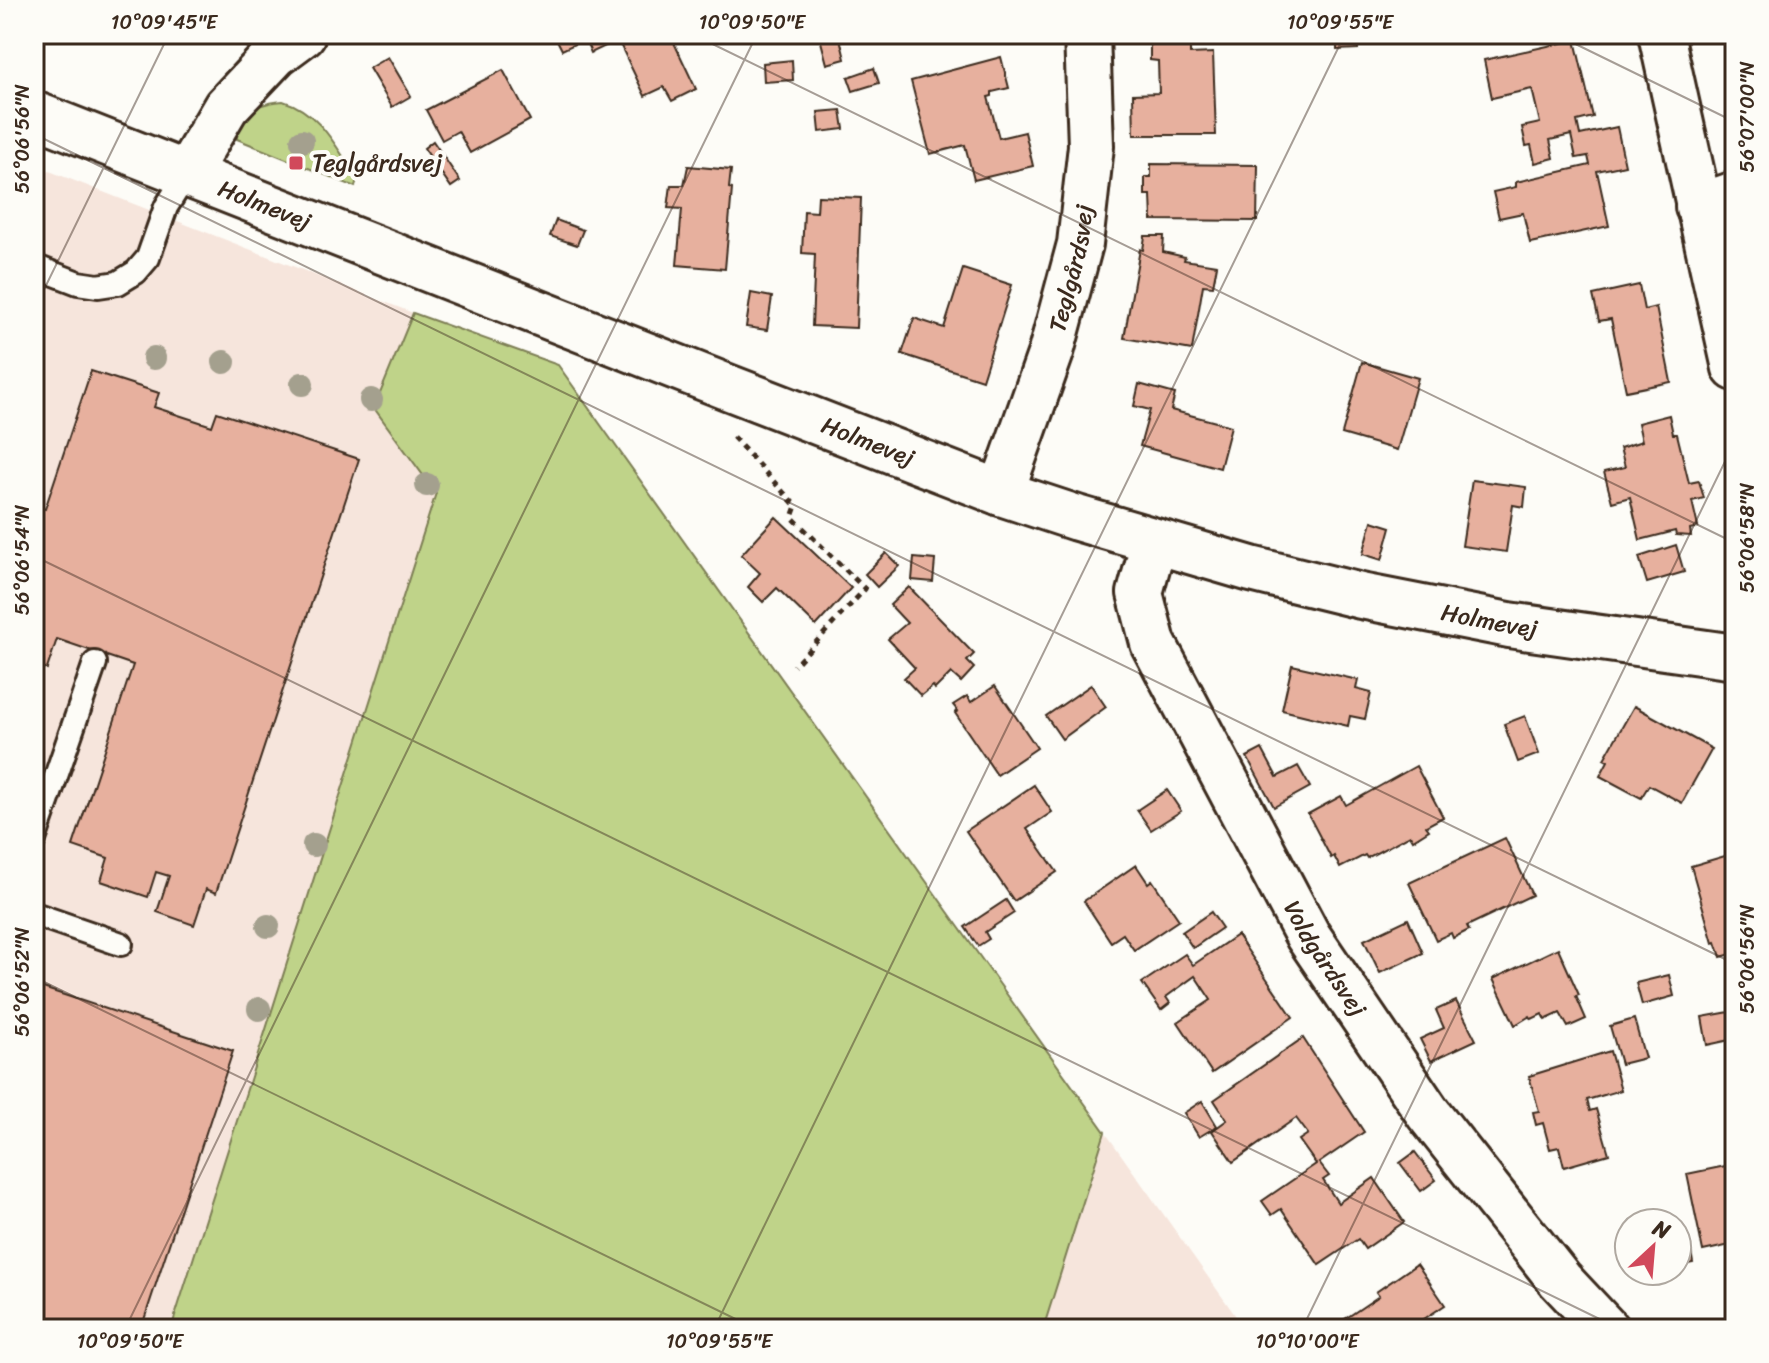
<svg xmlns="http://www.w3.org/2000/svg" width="1769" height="1363" font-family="Sriracha,sans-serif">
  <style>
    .built { fill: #f6e5dc }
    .green { fill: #bfd389; stroke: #7d7e54; stroke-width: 2 }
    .building { fill: #e7b09e; stroke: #3b2a1e; stroke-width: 2 }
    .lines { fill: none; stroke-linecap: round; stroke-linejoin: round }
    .service-casing { stroke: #3b2a1e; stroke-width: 28 }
    .minor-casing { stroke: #3b2a1e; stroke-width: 50 }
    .tertiary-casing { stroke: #3b2a1e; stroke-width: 50 }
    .path { stroke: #3b2a1e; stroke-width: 5; stroke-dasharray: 6 6; stroke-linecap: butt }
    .service { stroke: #fdfcf7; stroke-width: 22 }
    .minor { stroke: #fdfcf7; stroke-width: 44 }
    .tertiary { stroke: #fdfcf7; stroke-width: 44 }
    .tree { fill: #a4a08e }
    .ticks { fill: none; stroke: #3b2a1e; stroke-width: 2; stroke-opacity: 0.45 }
    .poi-dot { fill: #d1495b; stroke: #fdfcf7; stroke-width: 3 }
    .labels { text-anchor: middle; stroke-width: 8; stroke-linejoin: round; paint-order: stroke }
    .poi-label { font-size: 24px; fill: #3b2a1e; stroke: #fdfcf7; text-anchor: start }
    .street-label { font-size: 24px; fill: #3b2a1e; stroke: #fdfcf7 }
    .neatline { fill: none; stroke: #3b2a1e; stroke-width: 3 }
    .ticks-label { font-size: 20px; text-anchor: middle; fill: #3b2a1e }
  </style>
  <rect width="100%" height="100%" fill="#fdfcf7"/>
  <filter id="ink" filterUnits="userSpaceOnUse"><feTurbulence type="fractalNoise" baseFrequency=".0125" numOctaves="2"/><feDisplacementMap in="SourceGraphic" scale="16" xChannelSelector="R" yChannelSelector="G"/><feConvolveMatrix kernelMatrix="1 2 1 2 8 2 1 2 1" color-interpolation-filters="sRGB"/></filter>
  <g filter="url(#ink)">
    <g class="built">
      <polygon points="34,165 413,313 375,408 436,493 171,1329 34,1329"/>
      <polygon points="1105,1132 1245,1329 1043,1329"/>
    </g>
    <g class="green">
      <path d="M 283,101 C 320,112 337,148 357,178 L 355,187 L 237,139 C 236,111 259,103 283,101 Z"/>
      <polygon points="413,313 558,365 1105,1132 1043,1329 171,1329 436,493 374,408"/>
    </g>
    <g class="building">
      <polygon points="554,34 670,34 696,89 672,101 664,87 645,96 618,40 591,53 585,39 562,50"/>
      <polygon points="819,34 839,34 845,59 827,64"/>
      <polygon points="876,34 912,34 879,43"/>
      <polygon points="1337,34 1358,34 1358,49 1337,50"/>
      <polygon points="1190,40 1190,54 1213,53 1216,135 1134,135 1133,94 1159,93 1158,61 1150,60 1150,41"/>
      <polygon points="1575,40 1593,117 1577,121 1580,135 1617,127 1625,165 1597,171 1609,226 1530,243 1523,213 1499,218 1493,192 1516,187 1516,182 1590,165 1588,156 1576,158 1571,135 1550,140 1554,158 1535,163 1531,145 1526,146 1522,127 1540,123 1532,89 1492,98 1484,60"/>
      <polygon points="388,57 411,96 392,107 369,68"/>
      <polygon points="1001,57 1009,88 992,92 992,96 988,97 999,138 1025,132 1033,166 974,180 965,145 930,154 911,81"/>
      <polygon points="792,60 793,80 764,82 763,63"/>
      <polygon points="874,68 879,83 853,91 848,77"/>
      <polygon points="503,70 530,120 470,153 458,131 442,140 426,110"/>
      <polygon points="841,110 844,129 820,132 818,112"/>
      <polygon points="433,141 460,181 451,187 424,148"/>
      <polygon points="1151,164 1258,165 1257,221 1152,220 1151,195 1145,195 1145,177 1151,177"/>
      <polygon points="688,166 731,170 729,188 732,189 725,269 677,265 682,209 668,208 671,185 684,185"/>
      <polygon points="818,196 861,198 856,328 812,326 815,254 802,253 804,211 817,212"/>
      <polygon points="556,220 583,230 577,245 550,236"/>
      <polygon points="1145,236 1164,236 1163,252 1185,257 1184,260 1217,265 1213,286 1203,285 1192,350 1124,338 1140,249 1143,250"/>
      <polygon points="963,269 1012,285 982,380 902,354 914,318 944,328"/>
      <polygon points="1639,285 1644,310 1656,307 1671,382 1626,391 1611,319 1599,321 1593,295"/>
      <polygon points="751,293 772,297 767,330 746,327"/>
      <polygon points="1362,362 1418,378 1397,450 1342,434"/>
      <polygon points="91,371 159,393 154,407 212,426 217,412 359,459 216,893 206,889 194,925 157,912 169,876 156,872 148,897 101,881 108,858 73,846 133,665 57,639 47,669 34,665 34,505 45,509"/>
      <polygon points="1139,384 1175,394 1171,410 1231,426 1220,468 1140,446 1150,410 1134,406"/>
      <polygon points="1669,415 1673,434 1677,434 1689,483 1699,481 1704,498 1692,501 1698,527 1690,529 1691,536 1676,535 1675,531 1640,540 1630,497 1612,502 1604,472 1625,467 1620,448 1642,441 1638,423"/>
      <polygon points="1472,480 1526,487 1524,507 1513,505 1506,552 1462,546"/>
      <polygon points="776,517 851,588 816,626 777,588 763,602 748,587 760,573 741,555"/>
      <polygon points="1372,521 1391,527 1382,560 1363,554"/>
      <polygon points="1676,545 1684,572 1647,583 1639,557"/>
      <polygon points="886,553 899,566 877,587 865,574"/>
      <polygon points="914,558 935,560 933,582 912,580"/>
      <polygon points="909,587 974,654 967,661 974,668 961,682 951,673 935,689 933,686 921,696 904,678 915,668 888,639 907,623 890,605"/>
      <polygon points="1292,665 1358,680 1356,689 1371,693 1365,719 1350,716 1348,726 1282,710"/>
      <polygon points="1091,685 1106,707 1062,739 1046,716"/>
      <polygon points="995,686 1037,748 997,775 955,713 958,711 953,705 967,696 971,702"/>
      <polygon points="1634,706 1712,749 1682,803 1649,785 1641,798 1600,776 1608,761 1604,759"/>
      <polygon points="1525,716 1539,754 1518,762 1504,724"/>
      <polygon points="1262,749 1277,777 1298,766 1310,787 1274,807 1247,757"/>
      <polygon points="1416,766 1443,817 1426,826 1429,830 1413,840 1410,835 1367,858 1365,855 1340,868 1334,856 1331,858 1308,814 1341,796 1346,805"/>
      <polygon points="1034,785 1052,812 1027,829 1057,872 1014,901 966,831"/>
      <polygon points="1167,790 1181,811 1151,830 1137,810"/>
      <polygon points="1505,838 1532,895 1467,926 1469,930 1453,938 1451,933 1436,940 1409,883"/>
      <polygon points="1735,853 1735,953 1721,957 1716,942 1713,943 1691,866"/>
      <polygon points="1136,865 1148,883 1152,880 1179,920 1134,950 1123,934 1111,942 1084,901"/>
      <polygon points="1006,900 1014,913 985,932 989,939 978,946 965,927"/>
      <polygon points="1211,912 1222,928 1193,948 1182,932"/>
      <polygon points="1408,919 1423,953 1380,973 1364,940"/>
      <polygon points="1237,935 1293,1017 1212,1073 1178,1022 1211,1000 1195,976 1166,997 1170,1003 1161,1010 1142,983 1185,954 1193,965"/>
      <polygon points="1558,948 1579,995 1576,996 1586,1019 1568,1027 1560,1013 1545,1020 1542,1014 1532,1019 1530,1016 1515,1025 1493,979"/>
      <polygon points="1669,975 1674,996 1642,1005 1636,983"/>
      <polygon points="34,985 233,1051 141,1329 66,1329 34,1318"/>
      <polygon points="1456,1001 1476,1040 1431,1061 1420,1039 1444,1028 1436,1010"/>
      <polygon points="1735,1011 1735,1039 1707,1045 1702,1017"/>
      <polygon points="1634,1019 1645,1058 1621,1064 1610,1026"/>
      <polygon points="1303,1038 1364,1132 1319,1163 1329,1176 1323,1180 1338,1203 1374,1178 1404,1222 1365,1249 1358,1239 1319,1265 1281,1209 1272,1215 1262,1201 1316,1164 1299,1140 1308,1134 1296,1118 1233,1162 1212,1131 1227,1120 1214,1100"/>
      <polygon points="1610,1051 1621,1090 1587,1100 1590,1111 1596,1109 1609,1154 1564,1167 1559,1147 1550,1149 1543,1123 1536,1125 1533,1112 1539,1111 1529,1076"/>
      <polygon points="1202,1101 1217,1126 1199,1137 1184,1113"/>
      <polygon points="1415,1152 1436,1180 1421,1191 1400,1163"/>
      <polygon points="1735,1164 1735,1244 1703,1251 1687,1174"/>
      <polygon points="1677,1246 1691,1251 1693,1263 1677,1266"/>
      <polygon points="1417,1264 1445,1305 1409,1329 1334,1329 1333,1327 1379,1296 1376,1292"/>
    </g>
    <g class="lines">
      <defs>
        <g id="service">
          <polyline points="34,266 78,283 98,286 118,283 136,272 148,258 166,207 186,175"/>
          <polyline points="34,840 95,663"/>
          <polyline points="34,914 121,944"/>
        </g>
        <g id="minor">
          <polyline points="1661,34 1735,368"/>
          <polyline points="186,175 226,107 276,54 303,34"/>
          <polyline points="1698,207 1735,194"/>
          <path id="s1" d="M 1001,493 L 1051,352 L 1080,244 L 1091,146 L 1087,34"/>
          <path id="s2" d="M 1154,542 L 1140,593 L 1153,643 L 1308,936 L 1428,1113 L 1560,1280 L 1606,1329"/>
        </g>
        <g id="tertiary">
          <path id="s3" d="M 34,114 L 730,388 L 1001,493 L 1077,518 L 1251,569 L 1361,596 L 1509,625 L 1735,657"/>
        </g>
      </defs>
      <use href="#service" class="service-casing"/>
      <use href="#minor" class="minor-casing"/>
      <use href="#tertiary" class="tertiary-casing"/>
      <polyline class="path" points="733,437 796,506 792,517 865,589 794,666"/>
      <use href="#service" class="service"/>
      <use href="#minor" class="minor"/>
      <use href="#tertiary" class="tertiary"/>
    </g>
    <g class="tree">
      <circle cx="302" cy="141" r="12"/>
      <circle cx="154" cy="358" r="12"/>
      <circle cx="224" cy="362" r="12"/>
      <circle cx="302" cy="384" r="12"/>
      <circle cx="371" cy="400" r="12"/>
      <circle cx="427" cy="485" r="12"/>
      <circle cx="314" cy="845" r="12"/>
      <circle cx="268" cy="926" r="12"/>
      <circle cx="259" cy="1009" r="12"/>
    </g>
  </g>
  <path class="ticks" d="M 692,34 L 1735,543M 1555,34 L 1735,122M 34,134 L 1735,964M 34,310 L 169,34M 34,556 L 1620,1329M 34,977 L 756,1329M 125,1329 L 757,34M 714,1329 L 1345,34M 1302,1329 L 1735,441"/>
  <rect class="poi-dot" x="288" y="155" width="16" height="16" rx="4"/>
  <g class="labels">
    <g class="poi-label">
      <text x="312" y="171">Teglgårdsvej</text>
    </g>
    <g class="street-label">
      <text dy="8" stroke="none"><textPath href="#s3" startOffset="248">Holmevej</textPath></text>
      <text dy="8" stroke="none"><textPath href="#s1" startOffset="236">Teglgårdsvej</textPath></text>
      <text dy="8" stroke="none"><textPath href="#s3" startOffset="896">Holmevej</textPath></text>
      <text dy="8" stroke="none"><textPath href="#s3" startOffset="1544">Holmevej</textPath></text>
      <text dy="8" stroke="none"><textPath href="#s2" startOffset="464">Voldgårdsvej</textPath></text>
    </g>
  </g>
  <rect width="1769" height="1363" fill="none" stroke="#fdfcf7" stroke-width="88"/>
  <g transform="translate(1653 1247) rotate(26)"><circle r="38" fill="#fdfcf7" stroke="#afa8a0" stroke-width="2"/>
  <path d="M0-6L14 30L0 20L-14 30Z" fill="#d1495b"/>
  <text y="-12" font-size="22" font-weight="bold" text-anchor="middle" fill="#3b2a1e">N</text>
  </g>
  <rect x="44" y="44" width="1681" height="1275" class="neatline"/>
  <g class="ticks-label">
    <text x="164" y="29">10°09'45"E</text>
    <text x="752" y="29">10°09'50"E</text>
    <text x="1340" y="29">10°09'55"E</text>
    <text transform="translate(1747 117) rotate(-90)" y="7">56°07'00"N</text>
    <text transform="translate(22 139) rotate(-90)" y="7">56°06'56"N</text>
    <text transform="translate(1747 538) rotate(-90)" y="7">56°06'58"N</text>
    <text transform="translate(22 560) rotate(-90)" y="7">56°06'54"N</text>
    <text transform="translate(1747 959) rotate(-90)" y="7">56°06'56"N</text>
    <text transform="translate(22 982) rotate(-90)" y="7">56°06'52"N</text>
    <text x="130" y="1348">10°09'50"E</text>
    <text x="719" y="1348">10°09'55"E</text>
    <text x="1307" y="1348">10°10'00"E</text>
  </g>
</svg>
